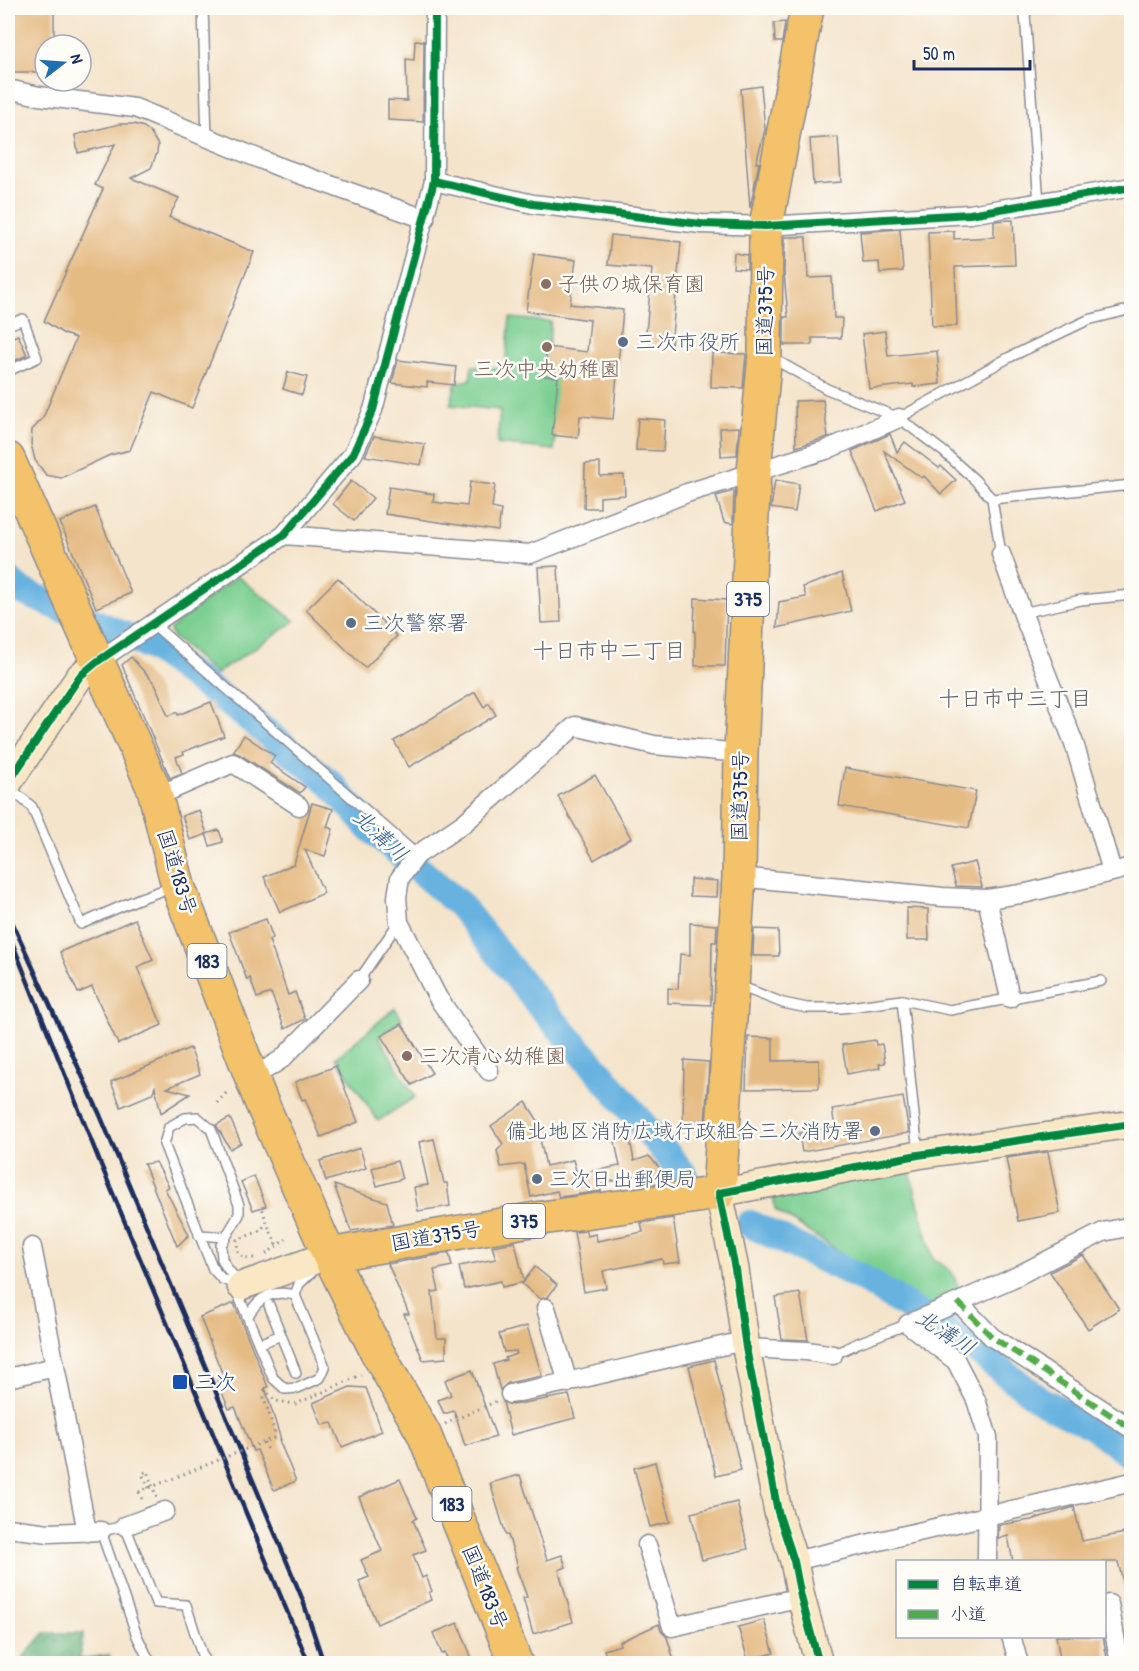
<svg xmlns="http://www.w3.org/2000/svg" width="1139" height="1671" font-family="'Patrick Hand','Klee One',sans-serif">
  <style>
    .forest { fill: url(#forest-crowns); stroke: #40706c; stroke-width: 1.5 }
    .park { fill: #7ccf91; stroke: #4c7f78; stroke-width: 1.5 }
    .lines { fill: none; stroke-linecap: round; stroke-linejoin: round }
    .river { stroke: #68b2e0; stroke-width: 28 }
    .building { fill: #e5bb84 }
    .lane-casing { stroke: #888a94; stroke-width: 12 }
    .street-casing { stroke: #888a94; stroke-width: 21 }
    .secondary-casing { stroke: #888a94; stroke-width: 30 }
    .highway-casing { stroke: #888a94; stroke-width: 36 }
    .path { stroke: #888a94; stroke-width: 3; stroke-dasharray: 1.5 4.5; stroke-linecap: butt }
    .lane { stroke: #fff; stroke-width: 9 }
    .street { stroke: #fff; stroke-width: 18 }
    .secondary { stroke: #fae7c3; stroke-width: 27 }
    .highway { stroke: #f3c26a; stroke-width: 33 }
    .rail { stroke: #1b2f5e; stroke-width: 4.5 }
    .path-bridge { stroke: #888a94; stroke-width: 3; stroke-dasharray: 1.5 4.5; stroke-linecap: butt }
    .quiet { stroke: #52ab49; stroke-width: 6; stroke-dasharray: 12 6; stroke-linecap: butt }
    .cycleway-casing { stroke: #fdfcf7; stroke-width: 11 }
    .cycleway { stroke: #00873e; stroke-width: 8 }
    .education-dot { fill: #8d6e63; stroke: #fdfcf7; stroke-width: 2 }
    .service-dot { fill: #5c6f8a; stroke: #fdfcf7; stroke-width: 2 }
    .transit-dot { fill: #1a4fb4; stroke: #fdfcf7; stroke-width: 2 }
    .labels { text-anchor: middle; stroke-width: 5; stroke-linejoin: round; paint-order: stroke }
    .shield { fill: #fdfcf7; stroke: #5f6c8c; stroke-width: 1.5 }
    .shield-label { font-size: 20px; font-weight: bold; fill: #1b2f5e }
    .education-label { font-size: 21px; fill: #785e54; stroke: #fdfcf7; text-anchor: start }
    .street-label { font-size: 21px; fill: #1b2f5e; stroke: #fdfcf7 }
    .service-label { font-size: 21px; fill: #4e5e75; stroke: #fdfcf7; text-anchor: start }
    .transit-label { font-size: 21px; fill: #164399; stroke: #fdfcf7; text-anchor: start }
    .neighbourhood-label { font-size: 22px; fill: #62606b; stroke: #fdfcf7 }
    .water-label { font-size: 22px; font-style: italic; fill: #365d8c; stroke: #fdfcf7 }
  </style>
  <defs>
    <pattern id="forest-crowns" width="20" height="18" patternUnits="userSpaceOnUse" patternTransform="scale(1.5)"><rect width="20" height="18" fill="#65b27b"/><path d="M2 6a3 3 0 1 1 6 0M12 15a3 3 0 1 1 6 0" fill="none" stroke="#529168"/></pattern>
  </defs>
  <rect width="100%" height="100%" fill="#fdfcf7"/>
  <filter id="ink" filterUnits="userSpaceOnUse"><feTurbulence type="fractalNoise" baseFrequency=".0167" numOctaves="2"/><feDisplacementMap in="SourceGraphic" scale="12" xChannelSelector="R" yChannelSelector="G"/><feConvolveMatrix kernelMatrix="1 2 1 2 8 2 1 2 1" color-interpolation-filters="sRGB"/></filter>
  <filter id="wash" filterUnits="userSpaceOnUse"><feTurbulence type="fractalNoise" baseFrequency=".008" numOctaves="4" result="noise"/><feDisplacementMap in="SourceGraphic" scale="24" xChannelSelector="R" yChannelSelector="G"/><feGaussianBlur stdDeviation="1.35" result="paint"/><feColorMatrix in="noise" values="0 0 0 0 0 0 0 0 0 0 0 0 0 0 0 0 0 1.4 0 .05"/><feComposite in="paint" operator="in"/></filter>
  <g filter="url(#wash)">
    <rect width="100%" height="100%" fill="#f4e4cb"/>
    <polygon class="forest" points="45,1633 84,1633 79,1659 109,1655 113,1663 18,1663"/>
    <g class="park">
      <polygon points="510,318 551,322 546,372 562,374 554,450 497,444 500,410 450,405 456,383 470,380 472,366 505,369"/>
      <polygon points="237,576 295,621 216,674 172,636 170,629"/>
      <polygon points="395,1008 402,1019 379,1037 415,1097 378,1121 336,1058"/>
      <polygon points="908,1165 933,1258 952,1272 960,1291 926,1308 775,1210 773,1187"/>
    </g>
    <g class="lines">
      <g class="river">
        <polyline points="8,579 19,590 154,648 242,713 329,782 369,827 459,904 541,1007 601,1074 685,1176"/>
        <polyline points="750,1224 862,1278 972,1347 1040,1400 1094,1427 1132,1456"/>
      </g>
    </g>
    <g id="blocks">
      <g class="building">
        <polygon points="8,8 54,8 54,45 45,45 45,72 8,72"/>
        <polygon points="785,22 782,42 775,42 774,23"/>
        <polygon points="415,40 424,41 423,122 388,120 388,100 407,101 406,59 414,60"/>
        <polygon points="761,86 765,130 756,163 759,163 750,208 741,89"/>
        <polygon points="120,124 134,124 144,127 150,132 158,145 157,153 151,168 131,178 179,198 169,217 254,252 192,408 154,392 130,450 110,455 61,478 46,475 35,460 31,444 32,430 43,418 76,338 64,334 44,321 103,189 95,185 115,144 78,153 75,135"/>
        <polygon points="838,137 841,182 813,184 810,139"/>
        <polygon points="1013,220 1015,265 955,267 957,326 932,326 928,232 954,231 954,239 994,237 994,221"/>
        <polygon points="900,229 903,271 880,273 879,262 863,263 860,232"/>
        <polygon points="611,235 681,242 671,346 645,343 652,269 608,265"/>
        <polygon points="785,237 806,237 808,278 832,277 834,318 842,318 841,338 812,338 812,345 784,345 784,317 788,317 784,272"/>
        <polygon points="734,253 747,255 747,269 733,268"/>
        <polygon points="534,254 576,260 570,304 623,310 613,419 580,416 578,438 552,435 558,377 544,376 547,347 587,352 590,320 526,311"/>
        <polygon points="885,331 888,356 937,351 940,384 913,387 913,384 869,389 862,334"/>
        <polygon points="18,335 27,355 8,364 8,339"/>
        <polygon points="712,353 746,354 743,388 711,387"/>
        <polygon points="398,360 456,367 454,385 427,382 427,387 392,383"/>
        <polygon points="288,372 307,377 302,395 283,389"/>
        <polygon points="823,400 828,437 796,447 795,401"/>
        <polygon points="638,418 665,420 663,451 636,450"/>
        <polygon points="739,427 737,455 721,456 720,428"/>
        <polygon points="890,434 897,452 905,442 939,468 941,466 956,480 941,494 924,476 922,478 884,451 905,500 877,511 852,451"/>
        <polygon points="374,436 425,444 421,465 365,456"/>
        <polygon points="600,463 600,476 624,475 625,495 600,497 600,508 584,508 585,464"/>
        <polygon points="775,480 799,484 795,512 771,508"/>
        <polygon points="351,481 373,498 354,521 333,504"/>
        <polygon points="470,482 495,485 492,508 501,510 498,531 385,514 389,487 434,494 433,502 467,506"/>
        <polygon points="734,491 733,524 724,522 716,496"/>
        <polygon points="95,507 131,593 96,608 60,522"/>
        <polygon points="558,566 561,622 541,623 538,567"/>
        <polygon points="842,573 851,611 777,628 779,602 806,597 803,587"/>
        <polygon points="338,578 397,636 365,668 306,610"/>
        <polygon points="695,598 727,600 725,666 695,666 695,632 694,632"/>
        <polygon points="131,657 155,684 168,716 177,712 178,715 211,702 224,736 183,752 184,754 176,757 182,773 170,778 122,665"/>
        <polygon points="475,692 484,707 489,703 496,715 409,767 394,741"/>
        <polygon points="244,735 275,756 270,763 305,787 300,793 239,754 233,752"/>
        <polygon points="845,768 976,791 969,828 839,806"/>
        <polygon points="595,775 631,838 594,860 558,796"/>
        <polygon points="312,803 333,809 327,827 333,829 325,856 305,850 324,893 280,912 264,877 294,864"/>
        <polygon points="199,810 207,834 190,840 182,816"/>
        <polygon points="219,830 223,842 210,846 206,834"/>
        <polygon points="975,862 982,887 956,886 951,868"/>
        <polygon points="690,879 718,881 717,897 690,896"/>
        <polygon points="907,908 928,909 929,940 907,940"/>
        <polygon points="135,919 153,960 137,967 162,1025 118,1044 92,987 78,993 60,952"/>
        <polygon points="266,919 273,938 269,940 288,995 295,992 305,1019 285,1029 271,993 257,998 250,978 247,980 229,932"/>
        <polygon points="690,923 717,925 716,942 712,942 711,1005 668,1003 668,988 678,989 680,954 690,955"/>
        <polygon points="754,929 778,930 779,956 753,956"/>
        <polygon points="402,1024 432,1073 412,1085 381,1036"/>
        <polygon points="748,1037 773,1038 773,1061 819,1060 819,1088 746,1089"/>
        <polygon points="875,1040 876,1045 882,1044 885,1063 879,1064 880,1068 847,1074 842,1045"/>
        <polygon points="190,1048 200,1074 167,1088 190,1094 161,1113 155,1087 152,1094 121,1107 111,1082"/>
        <polygon points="684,1060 709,1062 705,1124 683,1123"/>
        <polygon points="336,1066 358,1122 321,1137 305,1099 302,1100 295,1082"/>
        <polygon points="903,1097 909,1133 802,1152 799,1133 835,1127 832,1109"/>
        <polygon points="526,1102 547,1135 540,1139 546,1166 573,1160 577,1174 620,1166 615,1142 630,1139 634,1161 649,1156 671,1181 641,1185 640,1175 600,1184 601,1191 559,1197 557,1191 531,1197 524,1164 501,1167 497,1151 503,1144 491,1126"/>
        <polygon points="230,1118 241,1143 230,1149 216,1125"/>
        <polygon points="434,1139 444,1183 447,1183 450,1206 418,1211 414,1187 428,1185 419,1142"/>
        <polygon points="360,1148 366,1168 326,1181 320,1161"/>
        <polygon points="1048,1152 1060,1213 1018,1221 1006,1158"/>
        <polygon points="397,1161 402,1179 377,1186 372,1168"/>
        <polygon points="156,1162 169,1187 165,1189 189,1235 177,1246 144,1164"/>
        <polygon points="254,1176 266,1206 253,1210 241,1182"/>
        <polygon points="334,1185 387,1202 393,1225 351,1231"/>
        <polygon points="673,1218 680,1262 663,1264 662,1259 603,1271 606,1288 584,1292 574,1232 586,1231 587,1236 596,1234 597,1241 643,1232 641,1223"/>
        <polygon points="515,1242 524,1281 535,1267 557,1285 548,1297 540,1299 522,1284 524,1282 502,1287 501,1281 464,1289 459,1266 496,1259 492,1246"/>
        <polygon points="449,1253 452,1266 434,1270 439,1291 432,1292 437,1338 446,1338 446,1358 423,1360 404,1314 409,1314 388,1264"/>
        <polygon points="1083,1255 1119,1309 1088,1329 1050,1272"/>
        <polygon points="800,1293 808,1340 782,1339 775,1297"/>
        <polygon points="234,1303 268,1387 265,1388 281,1440 279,1440 296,1481 274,1490 257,1450 253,1451 235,1407 229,1409 217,1381 224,1378 200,1317"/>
        <polygon points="527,1326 542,1376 508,1383 500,1390 493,1364 506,1360 505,1358 517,1354 516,1351 504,1352 499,1334"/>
        <polygon points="714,1360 741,1470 716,1476 689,1366"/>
        <polygon points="472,1370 496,1437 465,1446 454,1411 444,1414 438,1400 451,1395 445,1380"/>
        <polygon points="350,1387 366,1388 382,1431 342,1447 332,1423 322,1425 313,1403"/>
        <polygon points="569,1395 575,1418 511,1435 503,1402 512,1405"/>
        <polygon points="655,1462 670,1522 650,1527 634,1468"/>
        <polygon points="520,1475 547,1560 562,1555 566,1567 559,1570 560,1575 573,1622 533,1634 523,1598 527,1597 516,1567 518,1566 508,1535 506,1535 490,1483"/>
        <polygon points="400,1479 417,1518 413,1520 426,1550 413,1555 422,1578 426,1576 432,1591 429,1593 431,1600 377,1624 359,1581 369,1577 361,1560 382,1551 359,1497"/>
        <polygon points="737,1502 748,1549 702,1560 691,1513"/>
        <polygon points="1074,1507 1082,1541 1131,1532 1131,1597 1127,1597 1118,1562 1013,1562 1008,1536 998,1539 999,1525 1031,1520"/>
        <polygon points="764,1620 774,1653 748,1660 738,1627"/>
        <polygon points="458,1623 474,1664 449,1664 445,1653 442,1654 433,1633"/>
        <polygon points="659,1624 661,1631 667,1637 675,1664 609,1664 604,1650 620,1645 619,1642"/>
        <polygon points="1056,1636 1103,1636 1108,1664 1061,1664"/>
      </g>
    </g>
  </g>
  <g filter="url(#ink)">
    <use href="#blocks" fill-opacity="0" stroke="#888a94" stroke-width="1.5"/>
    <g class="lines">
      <defs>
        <g id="lane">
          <polyline points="203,8 207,138"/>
          <polyline points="1030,8 1025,14 1039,203"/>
          <polyline points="8,325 23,319 37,358 8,371"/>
          <polyline points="772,358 827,389 899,418 944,452 975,480 992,499 1001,554"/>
          <polyline points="899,418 1010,357 1088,320 1132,309"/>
          <polyline points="992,499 1132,485"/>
          <polyline points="1022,613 1081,600 1132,595"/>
          <polyline points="153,624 417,855"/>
          <polyline points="9,787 32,807 81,924 138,899 172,887"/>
          <polyline points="359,980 399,922"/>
          <polyline points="737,985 783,1003 807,1008 842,1008 902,1000 950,1010 1101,981"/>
          <polyline points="902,1000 918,1153"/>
          <polyline points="199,1235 226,1237"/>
          <polyline points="238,1285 222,1279 213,1269 164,1144 169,1127 185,1118 197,1117 211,1129 239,1205 239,1215 221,1245 222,1259 227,1268 241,1286 240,1299 273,1378 285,1389 298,1388 320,1378 325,1367 295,1295 299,1284 314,1270"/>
          <polyline points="269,1305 296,1373"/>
          <path d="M 248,1316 C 259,1296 273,1290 295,1295"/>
          <polyline points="259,1344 281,1335"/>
          <polyline points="833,1355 858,1343 908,1324"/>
          <polyline points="151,1664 137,1636 101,1531 125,1526 156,1603 186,1605 205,1664"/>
        </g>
        <g id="street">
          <polyline points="8,89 39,96 135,108 277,166 425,219"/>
          <polyline points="434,181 533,204 701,224 766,226 970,214 1132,187"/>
          <polyline points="284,535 530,554 687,493 826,450 899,418"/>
          <polyline points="1001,554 1024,617 1074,743 1112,871"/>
          <polyline points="98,661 284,535 353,454 373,410 434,181 435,8"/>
          <polyline points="155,797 233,763 299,806"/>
          <polyline points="739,877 943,897 987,899 1027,893 1132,867"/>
          <polyline points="987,899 1010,998"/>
          <polyline points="489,1071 438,998 399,922 397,897 400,878 417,855 464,823 575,726 654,745 741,753"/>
          <polyline points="252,1078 282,1059 359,980"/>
          <polyline points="32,1247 87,1532"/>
          <polyline points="958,1302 992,1337 1132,1429"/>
          <polyline points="546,1308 568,1383"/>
          <polyline points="746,1348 807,1351 833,1355"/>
          <polyline points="8,1378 55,1367"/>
          <path d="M 510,1394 C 589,1379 666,1357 745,1341"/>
          <polyline points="125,1526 165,1511"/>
          <polyline points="8,1528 49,1533 101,1531"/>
          <polyline points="647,1545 672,1627 801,1597"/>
          <polyline points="794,1561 1132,1482"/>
          <polyline points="987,1562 988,1437 976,1400 956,1361 908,1324 1011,1279 1103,1232 1132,1226"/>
          <polyline points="1104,1605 1109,1604 1120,1664"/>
          <polyline points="1011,1636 1019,1664"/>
        </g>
        <g id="secondary">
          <polyline points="8,783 80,676 98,661"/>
          <polyline points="241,1286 329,1255"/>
          <polyline points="819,1664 801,1597 794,1561 778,1512 746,1348 735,1269 719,1193 918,1155 1132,1124"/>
        </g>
        <g id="highway">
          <polyline points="8,459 154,789 178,886 260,1099 329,1255 376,1350 424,1434 516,1664"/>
          <polyline points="329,1255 542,1218 719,1193 739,877 741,753 754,471 765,354 766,226 807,8"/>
        </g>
      </defs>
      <use href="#lane" class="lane-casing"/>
      <use href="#street" class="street-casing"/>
      <use href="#secondary" class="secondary-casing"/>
      <use href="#highway" class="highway-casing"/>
      <g class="path">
        <polyline points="217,1103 228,1091"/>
        <polyline points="266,1221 277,1246"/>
        <polyline points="266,1254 286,1239"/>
        <polyline points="254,1258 245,1258 238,1253 237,1240 262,1230 266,1221 262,1207"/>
        <polyline points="264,1389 276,1401 296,1404 361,1375"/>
        <polyline points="266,1391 264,1398 276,1437"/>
        <polyline points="445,1424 497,1401"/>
        <polyline points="264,1442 269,1452"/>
        <polyline points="149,1488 142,1474 147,1471 157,1498"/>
        <polyline points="139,1492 143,1502"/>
      </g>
      <use href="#lane" class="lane"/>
      <use href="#street" class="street"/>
      <use href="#secondary" class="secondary"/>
      <use href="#highway" class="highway"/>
      <g class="rail">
        <polyline points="8,913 100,1115 302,1598 324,1664"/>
        <polyline points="12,942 99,1160 309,1664"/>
      </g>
      <polyline class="path-bridge" points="139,1492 276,1437"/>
      <polyline class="quiet" points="958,1302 992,1337 1132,1429"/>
      <defs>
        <g id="cycleway">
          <polyline points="434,181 533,204 701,224 766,226 970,214 1132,187"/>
          <polyline points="8,783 80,676 98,661 284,535 353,454 373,410 434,181 435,8"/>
          <polyline points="819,1664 801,1597 794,1561 778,1512 746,1348 735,1269 719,1193 918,1155 1132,1124"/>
        </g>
      </defs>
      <use href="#cycleway" class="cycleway-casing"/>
      <use href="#cycleway" class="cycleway"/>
    </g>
  </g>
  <g class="education-dot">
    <circle cx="546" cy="284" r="6"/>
    <circle cx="547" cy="347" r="6"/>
    <circle cx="407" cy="1056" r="6"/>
  </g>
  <g class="service-dot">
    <circle cx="623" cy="342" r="6"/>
    <circle cx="351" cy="623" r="6"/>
    <circle cx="875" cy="1131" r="6"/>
    <circle cx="537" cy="1179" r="6"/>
  </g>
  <rect class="transit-dot" x="172" y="1374" width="16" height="16" rx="3"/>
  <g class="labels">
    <g class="shield">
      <rect x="727" y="582" width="42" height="34" rx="4.5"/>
      <rect x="187.5" y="944" width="39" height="34" rx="4.5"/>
      <rect x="503" y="1204" width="42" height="34" rx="4.5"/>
      <rect x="432.5" y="1487" width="39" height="34" rx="4.5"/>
    </g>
    <g class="shield-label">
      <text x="748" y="606">375</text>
      <text x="207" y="968">183</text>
      <text x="524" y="1228">375</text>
      <text x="452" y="1511">183</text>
    </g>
    <g class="education-label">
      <text x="558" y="291">子供の城保育園</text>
      <text x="547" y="376" text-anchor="middle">三次中央幼稚園</text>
      <text x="419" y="1063">三次清心幼稚園</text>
    </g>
    <g class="street-label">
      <text transform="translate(765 311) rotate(-89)" y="7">国道375号</text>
      <text transform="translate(740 796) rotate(-89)" y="7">国道375号</text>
      <text transform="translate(177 872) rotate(73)" y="7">国道183号</text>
      <text transform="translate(436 1236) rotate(-10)" y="7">国道375号</text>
      <text transform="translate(485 1587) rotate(68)" y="7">国道183号</text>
    </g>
    <g class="service-label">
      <text x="635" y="349">三次市役所</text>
      <text x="363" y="630">三次警察署</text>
      <text x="863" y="1138" text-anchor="end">備北地区消防広域行政組合三次消防署</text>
      <text x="549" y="1186">三次日出郵便局</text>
    </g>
    <g class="transit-label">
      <text x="194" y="1389">三次</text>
    </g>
    <g class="neighbourhood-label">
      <text x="609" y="658">十日市中二丁目</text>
      <text x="1015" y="706">十日市中三丁目</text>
    </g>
    <g class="water-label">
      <text transform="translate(381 835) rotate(43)" y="8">北溝川</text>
      <text transform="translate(946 1332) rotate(33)" y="8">北溝川</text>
    </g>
  </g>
  <rect width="1139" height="1671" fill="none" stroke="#fdfcf7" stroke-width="30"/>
  <rect x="896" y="1560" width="210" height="78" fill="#fdfcf7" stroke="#a3aaba" stroke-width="1.5"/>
  <rect x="908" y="1580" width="30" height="9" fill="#00873e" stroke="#a3aaba" stroke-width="1.5"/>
  <text x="950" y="1590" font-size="18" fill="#1b2f5e">自転車道</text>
  <rect x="908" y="1610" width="30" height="9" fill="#52ab49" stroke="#a3aaba" stroke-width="1.5"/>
  <text x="950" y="1620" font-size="18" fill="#1b2f5e">小道</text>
  <g transform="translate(63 63) rotate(73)"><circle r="28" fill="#fdfcf7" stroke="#a3aaba" stroke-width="1.5"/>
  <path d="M0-4.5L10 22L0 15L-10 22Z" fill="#1f6fb2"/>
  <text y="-9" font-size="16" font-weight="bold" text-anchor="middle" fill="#1b2f5e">N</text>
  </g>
  <path d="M914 60v9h116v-9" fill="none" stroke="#1b2f5e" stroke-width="3"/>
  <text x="923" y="60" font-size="18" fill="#1b2f5e" stroke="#fdfcf7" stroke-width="4.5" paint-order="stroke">50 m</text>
</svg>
